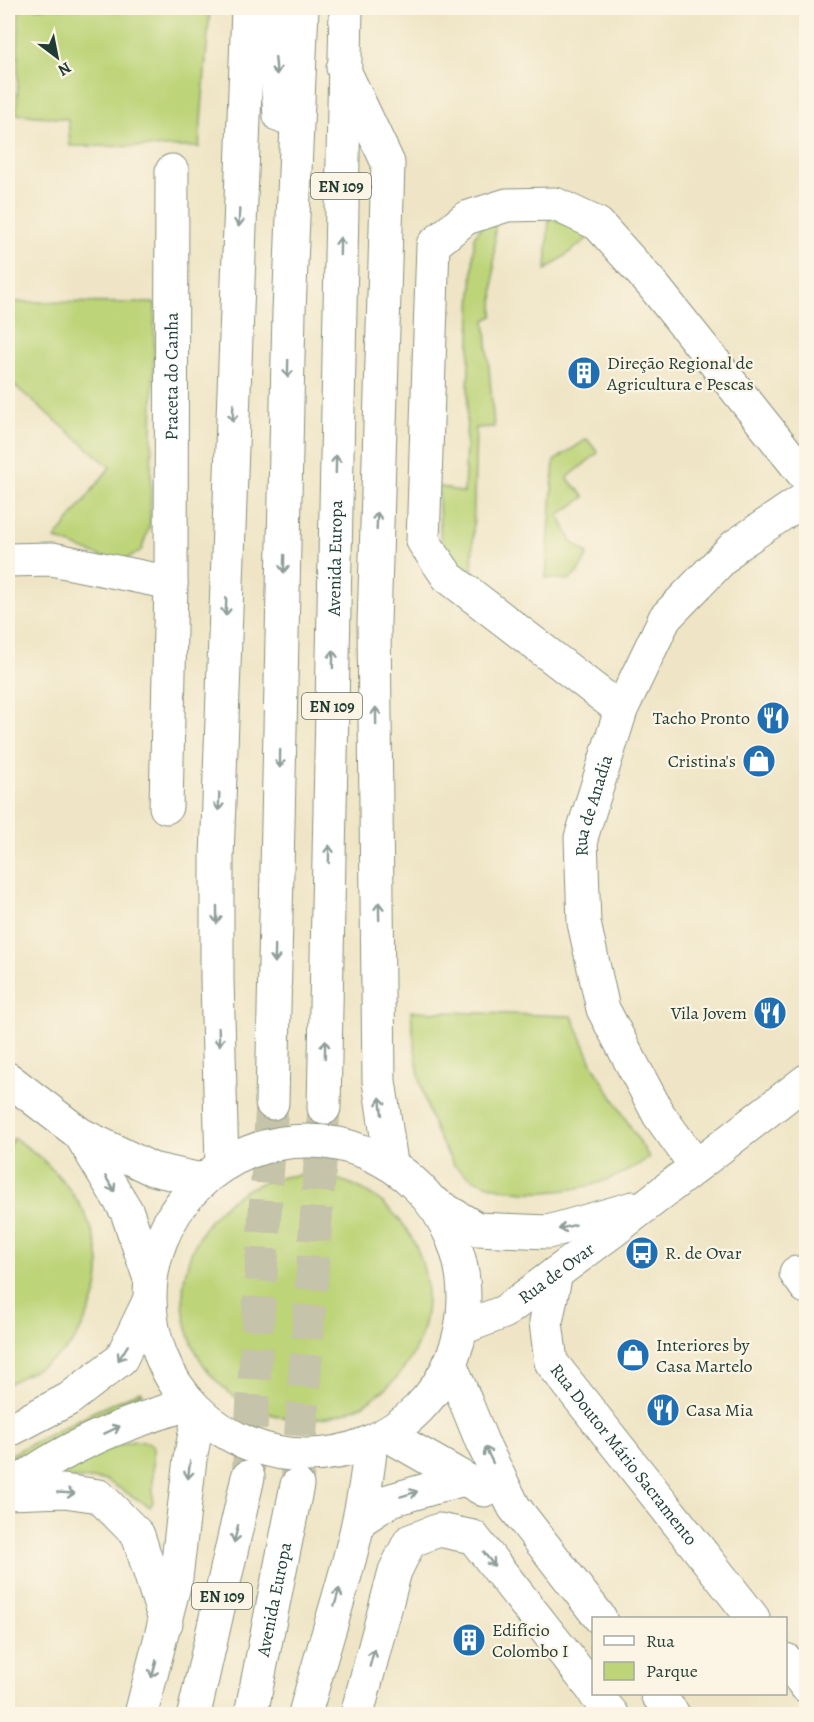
<svg xmlns="http://www.w3.org/2000/svg" width="814" height="1722" font-family="Alegreya,serif">
  <style>
    .green { fill: #bdd479; stroke: #6e8856; stroke-width: 1.5 }
    .lines { fill: none; stroke-linecap: round; stroke-linejoin: round }
    .primary-tunnel { stroke: #c5c3a9; stroke-width: 33; stroke-dasharray: 33 16; stroke-linecap: butt }
    .street-casing { stroke: #87917d; stroke-width: 35 }
    .secondary-casing { stroke: #87917d; stroke-width: 35 }
    .primary-casing { stroke: #87917d; stroke-width: 35 }
    .street { stroke: #fff; stroke-width: 33 }
    .secondary { stroke: #fff; stroke-width: 33 }
    .primary { stroke: #fff; stroke-width: 33 }
    .oneway { stroke: #8f9e9a }
    .labels { text-anchor: middle; stroke-width: 4.5; stroke-linejoin: round; paint-order: stroke }
    .shield { fill: #fcf5e5; stroke: #617469; stroke-width: 1.5 }
    .shield-label { font-size: 16px; font-weight: bold; fill: #1f3d34 }
    .poi-label { font-size: 18px; fill: #1f3d34; stroke: #fcf5e5; text-anchor: start }
    .street-label { font-size: 18px; fill: #1f3d34; stroke: #fcf5e5 }
  </style>
  <rect width="100%" height="100%" fill="#fcf5e5"/>
  <filter id="ink" filterUnits="userSpaceOnUse"><feTurbulence type="fractalNoise" baseFrequency=".0167" numOctaves="2"/><feDisplacementMap in="SourceGraphic" scale="12" xChannelSelector="R" yChannelSelector="G"/><feConvolveMatrix kernelMatrix="1 2 1 2 8 2 1 2 1" color-interpolation-filters="sRGB"/></filter>
  <filter id="wash" filterUnits="userSpaceOnUse"><feTurbulence type="fractalNoise" baseFrequency=".008" numOctaves="4" result="noise"/><feDisplacementMap in="SourceGraphic" scale="24" xChannelSelector="R" yChannelSelector="G"/><feGaussianBlur stdDeviation="1.35" result="paint"/><feColorMatrix in="noise" values="0 0 0 0 0 0 0 0 0 0 0 0 0 0 0 0 0 1.4 0 .05"/><feComposite in="paint" operator="in"/></filter>
  <g filter="url(#wash)">
    <rect width="100%" height="100%" fill="#efe5c6"/>
    <g class="green">
      <polygon points="19,8 210,8 199,147 70,146 68,119 17,114"/>
      <polygon points="549,216 591,236 546,270"/>
      <polygon points="495,219 493,316 485,320 494,427 476,428 472,575 454,563 441,545 438,486 464,493 474,237 481,227"/>
      <polygon points="8,302 155,303 150,524 141,551 124,560 108,559 55,539 110,467 8,380"/>
      <polygon points="587,439 598,453 567,478 585,497 559,515 572,542 588,554 578,572 569,580 546,578 554,461"/>
      <path d="M 411,1011 L 572,1016 L 593,1065 L 649,1157 C 619,1180 583,1190 546,1192 C 517,1194 479,1187 456,1167 C 451,1162 448,1154 444,1148 C 421,1105 415,1059 411,1011 Z"/>
      <path d="M 14,1138 C 71,1175 122,1246 88,1314 C 82,1327 77,1340 67,1349 C 50,1364 27,1373 8,1384 L 8,1147 Z"/>
      <circle cx="305" cy="1297" r="122"/>
      <polygon points="141,1391 143,1394 17,1463 12,1454 91,1413"/>
      <polygon points="133,1441 147,1442 153,1446 153,1502 150,1507 106,1480 45,1477 107,1449"/>
    </g>
  </g>
  <g filter="url(#ink)">
    <g class="lines">
      <g class="primary-tunnel">
        <polyline points="248,1477 272,1103"/>
        <polyline points="297,1485 324,1108"/>
      </g>
      <defs>
        <g id="street">
          <path id="s1" d="M 8,560 L 52,559 L 171,583 L 172,171"/>
          <polyline points="621,710 448,577 423,541 433,245 466,218 507,205 555,204 598,224 652,284 806,477"/>
          <polyline points="166,807 171,583"/>
          <path id="s2" d="M 696,1166 L 659,1115 L 603,1009 L 584,923 L 581,838 L 621,710 L 665,618 L 735,546 L 806,498"/>
          <polyline points="434,1203 477,1229 548,1232 633,1208"/>
          <path id="s3" d="M 556,1273 L 546,1322 L 551,1362 L 753,1618"/>
          <polyline points="796,1273 806,1287"/>
          <path id="s4" d="M 462,1328 L 504,1312 L 613,1231 L 806,1081"/>
          <polyline points="8,1431 69,1399 121,1359 149,1301"/>
          <path d="M 8,1491 C 60,1448 124,1423 189,1404"/>
          <polyline points="8,1493 64,1491 99,1496 138,1535 166,1623"/>
          <polyline points="786,1660 806,1686"/>
          <polyline points="595,1694 612,1714"/>
          <polyline points="357,1714 395,1571 410,1541 439,1530 473,1537 594,1691"/>
        </g>
        <g id="secondary">
          <polyline points="8,1079 80,1134 152,1169 202,1180"/>
          <polyline points="80,1134 127,1212 150,1279"/>
          <circle cx="307" cy="1298" r="157"/>
          <polyline points="450,1363 482,1442 514,1507 600,1618"/>
          <polyline points="386,1434 484,1490"/>
          <polyline points="657,1694 673,1714"/>
        </g>
        <g id="primary">
          <polyline points="272,8 280,116"/>
          <polyline points="343,68 388,163 374,624 379,1081 391,1163"/>
          <polyline points="272,1103 289,311 302,8"/>
          <path id="s5" d="M 324,1108 L 346,8"/>
          <polyline points="222,1165 217,979 217,857 248,8"/>
          <polyline points="359,1521 391,1500 464,1479"/>
          <polyline points="141,1714 176,1578 190,1459 199,1413"/>
          <polyline points="194,1714 248,1477"/>
          <path id="s6" d="M 251,1714 L 297,1485"/>
          <path d="M 305,1714 C 329,1624 363,1535 371,1442"/>
        </g>
      </defs>
      <use href="#street" class="street-casing"/>
      <use href="#secondary" class="secondary-casing"/>
      <use href="#primary" class="primary-casing"/>
      <use href="#street" class="street"/>
      <use href="#secondary" class="secondary"/>
      <use href="#primary" class="primary"/>
    </g>
    <defs><path id="oneway-shaft" d="M-6 0H5M1.5-3L5.5 0L1.5 3" fill="none" stroke-width="1.6" stroke-linecap="round" stroke-linejoin="round" transform="scale(1.5)"/></defs>
    <g class="oneway">
      <use href="#oneway-shaft" transform="translate(276 66) rotate(85)"/>
      <use href="#oneway-shaft" transform="translate(239 218) rotate(92)"/>
      <use href="#oneway-shaft" transform="translate(340 246) rotate(-89)"/>
      <use href="#oneway-shaft" transform="translate(288 369) rotate(91)"/>
      <use href="#oneway-shaft" transform="translate(233 413) rotate(92)"/>
      <use href="#oneway-shaft" transform="translate(336 464) rotate(-89)"/>
      <use href="#oneway-shaft" transform="translate(377 521) rotate(-88)"/>
      <use href="#oneway-shaft" transform="translate(284 564) rotate(91)"/>
      <use href="#oneway-shaft" transform="translate(226 607) rotate(92)"/>
      <use href="#oneway-shaft" transform="translate(333 659) rotate(-89)"/>
      <use href="#oneway-shaft" transform="translate(376 716) rotate(-91)"/>
      <use href="#oneway-shaft" transform="translate(280 759) rotate(91)"/>
      <use href="#oneway-shaft" transform="translate(219 802) rotate(92)"/>
      <use href="#oneway-shaft" transform="translate(329 854) rotate(-89)"/>
      <use href="#oneway-shaft" transform="translate(379 911) rotate(-91)"/>
      <use href="#oneway-shaft" transform="translate(217 915) rotate(90)"/>
      <use href="#oneway-shaft" transform="translate(275 954) rotate(91)"/>
      <use href="#oneway-shaft" transform="translate(219 1037) rotate(88)"/>
      <use href="#oneway-shaft" transform="translate(325 1049) rotate(-89)"/>
      <use href="#oneway-shaft" transform="translate(381 1106) rotate(-96)"/>
      <use href="#oneway-shaft" transform="translate(110 1184) rotate(59)"/>
      <use href="#oneway-shaft" transform="translate(567 1227) rotate(165)"/>
      <use href="#oneway-shaft" transform="translate(123 1353) rotate(122)"/>
      <use href="#oneway-shaft" transform="translate(112 1430) rotate(-26)"/>
      <use href="#oneway-shaft" transform="translate(489 1455) rotate(-116)"/>
      <use href="#oneway-shaft" transform="translate(189 1470) rotate(97)"/>
      <use href="#oneway-shaft" transform="translate(66 1493) rotate(3)"/>
      <use href="#oneway-shaft" transform="translate(409 1494) rotate(-17)"/>
      <use href="#oneway-shaft" transform="translate(236 1534) rotate(103)"/>
      <use href="#oneway-shaft" transform="translate(489 1559) rotate(52)"/>
      <use href="#oneway-shaft" transform="translate(337 1597) rotate(-74)"/>
      <use href="#oneway-shaft" transform="translate(372 1658) rotate(-75)"/>
      <use href="#oneway-shaft" transform="translate(154 1669) rotate(105)"/>
    </g>
  </g>
  <defs>
    <symbol id="building-disc" viewBox="-11 -11 22 22"><circle r="9.5" fill="#1f6fb2" stroke="#fcf5e5"/><path d="M-4-6H4V6H1V3H-1V6H-4ZM-2.5-4.3h1.7v1.8h-1.7ZM.8-4.3h1.7v1.8H.8ZM-2.5-1h1.7V.8h-1.7ZM.8-1h1.7V.8H.8Z" fill="#fff"/></symbol>
    <symbol id="restaurant-disc" viewBox="-11 -11 22 22"><circle r="9.5" fill="#1f6fb2" stroke="#fcf5e5"/><path d="M-5-6h1v4h1v-4h1v4h1v-4h1v5L-1.5 .5V6h-2V.5L-5-1ZM5-6V6H3V1.5H1.5Q1.5-4 5-6Z" fill="#fff"/></symbol>
    <symbol id="shop-disc" viewBox="-11 -11 22 22"><circle r="9.5" fill="#1f6fb2" stroke="#fcf5e5"/><path d="M-5-2.5h2.3a2.7 3.5 0 0 1 5.4 0H5L5.5 6h-11ZM-1.5-2.5h3a1.5 2.3 0 0 0-3 0Z" fill="#fff"/></symbol>
    <symbol id="bus-disc" viewBox="-11 -11 22 22"><circle r="9.5" fill="#1f6fb2" stroke="#fcf5e5"/><path d="M-5-6H5V4H4V6H2V4H-2V6H-4V4H-5ZM-3.5-4V0h7V-4ZM-3.5 1.2v1.5H-2V1.2ZM2 1.2v1.5H3.5V1.2Z" fill="#fff"/></symbol>
  </defs>
  <g fill-rule="evenodd">
    <use href="#building-disc" x="565" y="354" width="38" height="38"/>
    <use href="#restaurant-disc" x="754" y="699" width="38" height="38"/>
    <use href="#shop-disc" x="740" y="742" width="38" height="38"/>
    <use href="#restaurant-disc" x="751" y="994" width="38" height="38"/>
    <use href="#bus-disc" x="623" y="1234" width="38" height="38"/>
    <use href="#shop-disc" x="614" y="1336" width="38" height="38"/>
    <use href="#restaurant-disc" x="644" y="1391" width="38" height="38"/>
    <use href="#building-disc" x="450" y="1621" width="38" height="38"/>
  </g>
  <g class="labels">
    <g class="shield">
      <rect x="311" y="173" width="60" height="26" rx="4.5"/>
      <rect x="302" y="693" width="60" height="26" rx="4.5"/>
      <rect x="192" y="1583" width="60" height="26" rx="4.5"/>
    </g>
    <g class="shield-label">
      <text x="341" y="192">EN 109</text>
      <text x="332" y="712">EN 109</text>
      <text x="222" y="1602">EN 109</text>
    </g>
    <g class="poi-label">
      <text x="607" y="369">Direção Regional de<tspan x="607" dy="21">Agricultura e Pescas</tspan></text>
      <text x="750" y="724" text-anchor="end">Tacho Pronto</text>
      <text x="736" y="767" text-anchor="end">Cristina's</text>
      <text x="747" y="1019" text-anchor="end">Vila Jovem</text>
      <text x="665" y="1259">R. de Ovar</text>
      <text x="656" y="1351">Interiores by<tspan x="656" dy="21">Casa Martelo</tspan></text>
      <text x="686" y="1416">Casa Mia</text>
      <text x="492" y="1636">Edifício<tspan x="492" dy="21">Colombo I</tspan></text>
    </g>
    <g class="street-label">
      <text dy="6" stroke="none"><textPath href="#s1" startOffset="372">Praceta do Canha</textPath></text>
      <text dy="6" stroke="none"><textPath href="#s5" startOffset="550">Avenida Europa</textPath></text>
      <text dy="6" stroke="none"><textPath href="#s2" startOffset="390">Rua de Anadia</textPath></text>
      <text dy="6" stroke="none"><textPath href="#s4" startOffset="110">Rua de Ovar</textPath></text>
      <text dy="6" stroke="none"><textPath href="#s3" startOffset="208">Rua Doutor Mário Sacramento</textPath></text>
      <text dy="6" stroke="none"><textPath href="#s6" startOffset="117">Avenida Europa</textPath></text>
    </g>
  </g>
  <rect width="814" height="1722" fill="none" stroke="#fcf5e5" stroke-width="30"/>
  <rect x="592" y="1617" width="195" height="78" fill="#fcf5e5" stroke="#a4ab9e" stroke-width="1.5"/>
  <rect x="604" y="1636" width="30" height="9" fill="#ffffff" stroke="#a4ab9e" stroke-width="1.5"/>
  <text x="646" y="1647" font-size="18" fill="#1f3d34">Rua</text>
  <rect x="604" y="1662" width="30" height="18" fill="#bdd479" stroke="#a4ab9e" stroke-width="1.5"/>
  <text x="646" y="1677" font-size="18" fill="#1f3d34">Parque</text>
  <g transform="translate(57 57) rotate(148)" stroke="#fcf5e5" stroke-width="4.5" paint-order="stroke">
  <path d="M0-4.5L10 22L0 15L-10 22Z" fill="#1f3d34"/>
  <text y="-9" font-size="16" font-weight="bold" text-anchor="middle" fill="#1f3d34">N</text>
  </g>
</svg>
